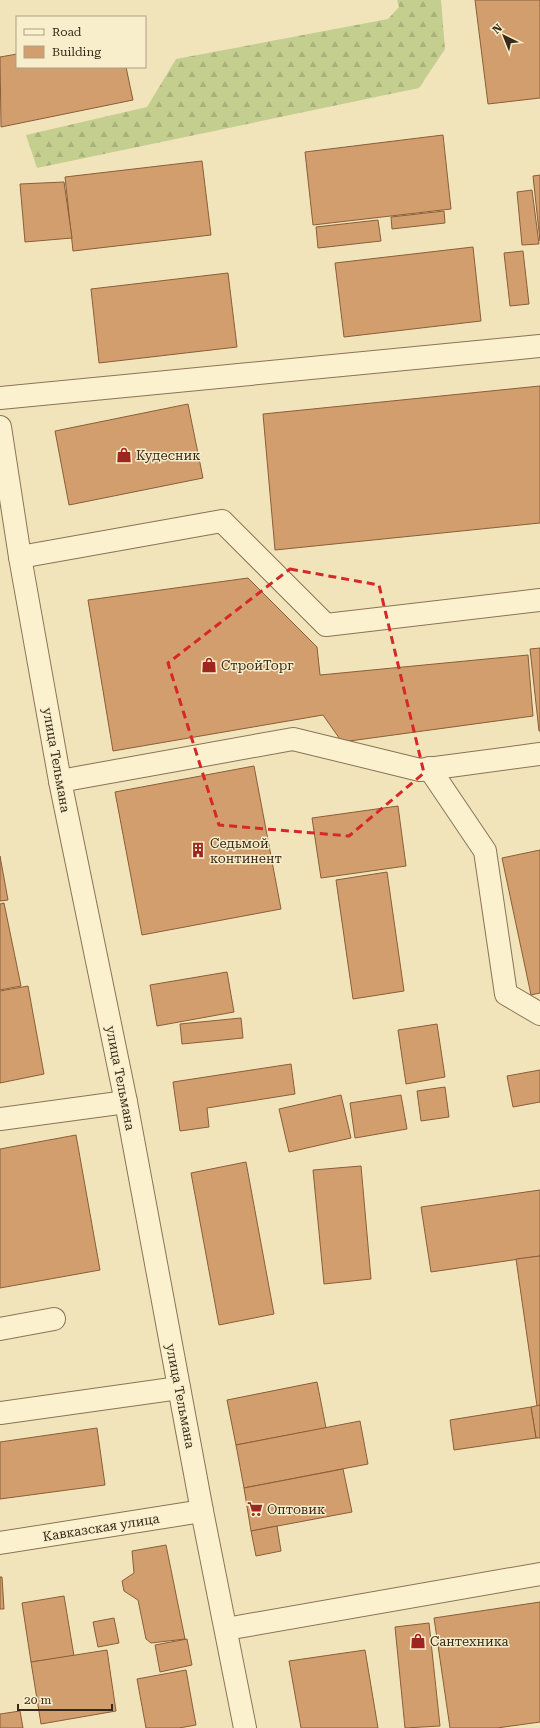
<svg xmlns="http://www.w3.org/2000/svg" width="540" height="1728" font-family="'Roboto Serif',serif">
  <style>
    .forest { fill: url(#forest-firs) }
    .building { fill: #d29e6e; stroke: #8a5e38 }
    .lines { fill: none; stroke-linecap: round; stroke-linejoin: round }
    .minor-casing { stroke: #897454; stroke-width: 24 }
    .minor { stroke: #fbf1cf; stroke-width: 22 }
    .marked { fill: none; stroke: #d62828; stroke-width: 3; stroke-dasharray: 8 5; stroke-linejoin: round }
    .labels { text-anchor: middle; stroke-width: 3; stroke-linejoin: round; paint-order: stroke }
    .poi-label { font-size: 13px; fill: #372a1a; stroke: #f8eecb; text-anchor: start }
    .street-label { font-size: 13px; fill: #372a1a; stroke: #f8eecb }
  </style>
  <defs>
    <pattern id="forest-firs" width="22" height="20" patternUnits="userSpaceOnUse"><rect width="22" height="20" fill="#c4cf8f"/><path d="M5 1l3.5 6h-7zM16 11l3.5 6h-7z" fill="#a9b27b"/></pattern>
  </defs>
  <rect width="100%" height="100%" fill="#f1e4bb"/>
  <polygon class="forest" points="397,0 441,0 445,49 419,88 37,168 26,135 147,107 176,59 388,19 399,7"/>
  <g class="building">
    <polygon points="475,0 540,0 540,98 488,104"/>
    <polygon points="17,54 17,67 126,67 133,100 1,127 0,57"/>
    <polygon points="443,135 451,209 313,225 305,152"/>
    <polygon points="202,161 211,235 73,251 65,177"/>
    <polygon points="540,175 540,241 533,176"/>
    <polygon points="64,182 72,238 25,242 20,184"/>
    <polygon points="532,190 539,244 522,245 517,192"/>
    <polygon points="444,211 445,223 392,229 391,217"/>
    <polygon points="378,220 381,241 318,248 316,227"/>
    <polygon points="473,247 481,321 344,337 335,263"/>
    <polygon points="523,251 529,304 510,306 504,253"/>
    <polygon points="228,273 237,347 99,363 91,289"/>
    <polygon points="540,386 540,523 275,550 263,414"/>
    <polygon points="188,404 203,478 69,505 55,431"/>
    <polygon points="248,578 317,647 320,675 528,655 533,716 342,742 323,715 113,751 88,600"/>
    <polygon points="540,648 540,731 539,731 530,649"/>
    <polygon points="254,766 281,909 142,935 115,792"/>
    <polygon points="398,806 406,866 321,878 312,818"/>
    <polygon points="540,850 540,993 531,995 502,858"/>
    <polygon points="0,856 8,900 0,901"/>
    <polygon points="387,872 404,991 353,999 336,880"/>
    <polygon points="4,903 21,986 0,990 0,904"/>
    <polygon points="227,972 234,1012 157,1026 150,985"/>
    <polygon points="28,986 44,1074 0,1083 0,991"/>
    <polygon points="241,1018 243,1038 182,1044 180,1024"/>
    <polygon points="437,1024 445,1077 406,1084 398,1030"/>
    <polygon points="291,1064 295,1094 207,1108 209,1127 180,1131 173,1082"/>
    <polygon points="540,1070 540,1102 513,1107 507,1076"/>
    <polygon points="445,1087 449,1117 421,1121 417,1091"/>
    <polygon points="341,1095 351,1138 289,1152 279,1109"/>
    <polygon points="401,1095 407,1129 355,1138 350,1103"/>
    <polygon points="76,1135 100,1270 0,1288 0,1149"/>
    <polygon points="246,1162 274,1314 219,1325 191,1173"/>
    <polygon points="361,1166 371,1279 324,1284 313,1170"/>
    <polygon points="540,1190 540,1256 431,1272 421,1207"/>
    <polygon points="540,1256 540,1405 537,1406 516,1259"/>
    <polygon points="317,1382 326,1428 236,1445 227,1400"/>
    <polygon points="540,1405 540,1438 536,1438 531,1407"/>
    <polygon points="531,1407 536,1438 454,1450 450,1420"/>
    <polygon points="360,1421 368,1464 244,1488 236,1445"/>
    <polygon points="97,1428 105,1485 0,1499 0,1442"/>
    <polygon points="343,1469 352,1512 251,1531 244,1488"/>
    <polygon points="277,1526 281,1551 256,1556 251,1531"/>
    <polygon points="166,1545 185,1639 151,1643 146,1639 138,1600 124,1591 122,1581 134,1573 132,1551"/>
    <polygon points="0,1577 2,1577 4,1609 0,1609"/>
    <polygon points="64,1596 74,1656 31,1662 22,1603"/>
    <polygon points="540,1602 540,1722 497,1728 450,1728 434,1618"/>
    <polygon points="114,1618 119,1643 98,1647 93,1622"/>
    <polygon points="429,1623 440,1726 405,1728 395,1627"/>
    <polygon points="187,1639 192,1665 160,1672 155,1645"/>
    <polygon points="107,1650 116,1711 41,1724 31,1662"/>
    <polygon points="365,1650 378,1728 301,1728 289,1661"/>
    <polygon points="186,1670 196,1725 179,1728 146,1728 137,1679"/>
    <polygon points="20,1711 23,1728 0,1728 0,1714"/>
  </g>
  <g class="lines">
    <defs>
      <g id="minor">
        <polyline points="0,398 540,346"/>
        <polyline points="0,427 20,557 60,781 126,1102 202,1511 245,1728"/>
        <polyline points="20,557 222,521 326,625 540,600"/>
        <polyline points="429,768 485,851 506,994 540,1014"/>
        <polyline points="60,781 293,739 420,770 540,754"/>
        <polyline points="0,1119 126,1102"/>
        <polyline points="0,1329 54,1319"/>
        <polyline points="0,1413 179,1388"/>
        <polyline points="0,1543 202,1511"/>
        <polyline points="226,1629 540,1574"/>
      </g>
    </defs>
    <use href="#minor" class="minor-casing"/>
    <use href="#minor" class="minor"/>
  </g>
  <path class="marked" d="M 290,569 L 379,585 L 424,773 L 349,836 L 219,825 L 168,663 Z"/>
  <defs>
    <symbol id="shop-bare" viewBox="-9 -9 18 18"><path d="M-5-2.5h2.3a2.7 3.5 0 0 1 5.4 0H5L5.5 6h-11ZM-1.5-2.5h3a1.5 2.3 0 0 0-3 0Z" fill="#9d271f" stroke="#f8eecb" stroke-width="2.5" paint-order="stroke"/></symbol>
    <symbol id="building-bare" viewBox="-9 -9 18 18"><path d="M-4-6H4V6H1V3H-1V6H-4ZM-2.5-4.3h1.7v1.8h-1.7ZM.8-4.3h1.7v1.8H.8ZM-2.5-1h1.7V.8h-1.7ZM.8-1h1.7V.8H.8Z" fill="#9d271f" stroke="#f8eecb" stroke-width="2.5" paint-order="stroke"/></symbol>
    <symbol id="supermarket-bare" viewBox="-9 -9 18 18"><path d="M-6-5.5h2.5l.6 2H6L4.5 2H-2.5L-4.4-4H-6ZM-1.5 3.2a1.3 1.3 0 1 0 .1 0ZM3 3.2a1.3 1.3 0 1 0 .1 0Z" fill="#9d271f" stroke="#f8eecb" stroke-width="2.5" paint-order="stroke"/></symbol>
  </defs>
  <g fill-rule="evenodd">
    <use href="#shop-bare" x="113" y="444" width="22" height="22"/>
    <use href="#shop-bare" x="198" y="654" width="22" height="22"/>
    <use href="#building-bare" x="187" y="839" width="22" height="22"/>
    <use href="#supermarket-bare" x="244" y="1498" width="22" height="22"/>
    <use href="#shop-bare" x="407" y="1630" width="22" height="22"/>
  </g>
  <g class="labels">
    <g class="poi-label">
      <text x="136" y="460">Кудесник</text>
      <text x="221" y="670">СтройТорг</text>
      <text x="210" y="848">Седьмой<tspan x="210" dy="15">континент</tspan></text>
      <text x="267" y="1514">Оптовик</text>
      <text x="430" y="1646">Сантехника</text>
    </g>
    <g class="street-label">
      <text transform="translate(57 760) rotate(80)" y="5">улица Тельмана</text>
      <text transform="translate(121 1078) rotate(79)" y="5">улица Тельмана</text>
      <text transform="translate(181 1396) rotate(79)" y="5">улица Тельмана</text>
      <text transform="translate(101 1527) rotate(-9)" y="5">Кавказская улица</text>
    </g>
  </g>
  <rect x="16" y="16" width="130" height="52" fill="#f8eecb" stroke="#aba084"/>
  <rect x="24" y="29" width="20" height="6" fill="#fbf1cf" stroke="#aba084"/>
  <text x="52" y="36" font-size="12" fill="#372a1a">Road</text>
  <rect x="24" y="46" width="20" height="12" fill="#d29e6e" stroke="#aba084"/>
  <text x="52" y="56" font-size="12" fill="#372a1a">Building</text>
  <g transform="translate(504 36) rotate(317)" stroke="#f8eecb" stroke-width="3" paint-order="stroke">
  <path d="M0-3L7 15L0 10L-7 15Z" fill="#372a1a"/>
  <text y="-6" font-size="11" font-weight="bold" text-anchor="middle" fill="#372a1a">N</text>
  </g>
  <path d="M18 1704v6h94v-6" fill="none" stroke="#372a1a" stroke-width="2"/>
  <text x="24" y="1704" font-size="12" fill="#372a1a" stroke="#f8eecb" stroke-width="3" paint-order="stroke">20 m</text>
</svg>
